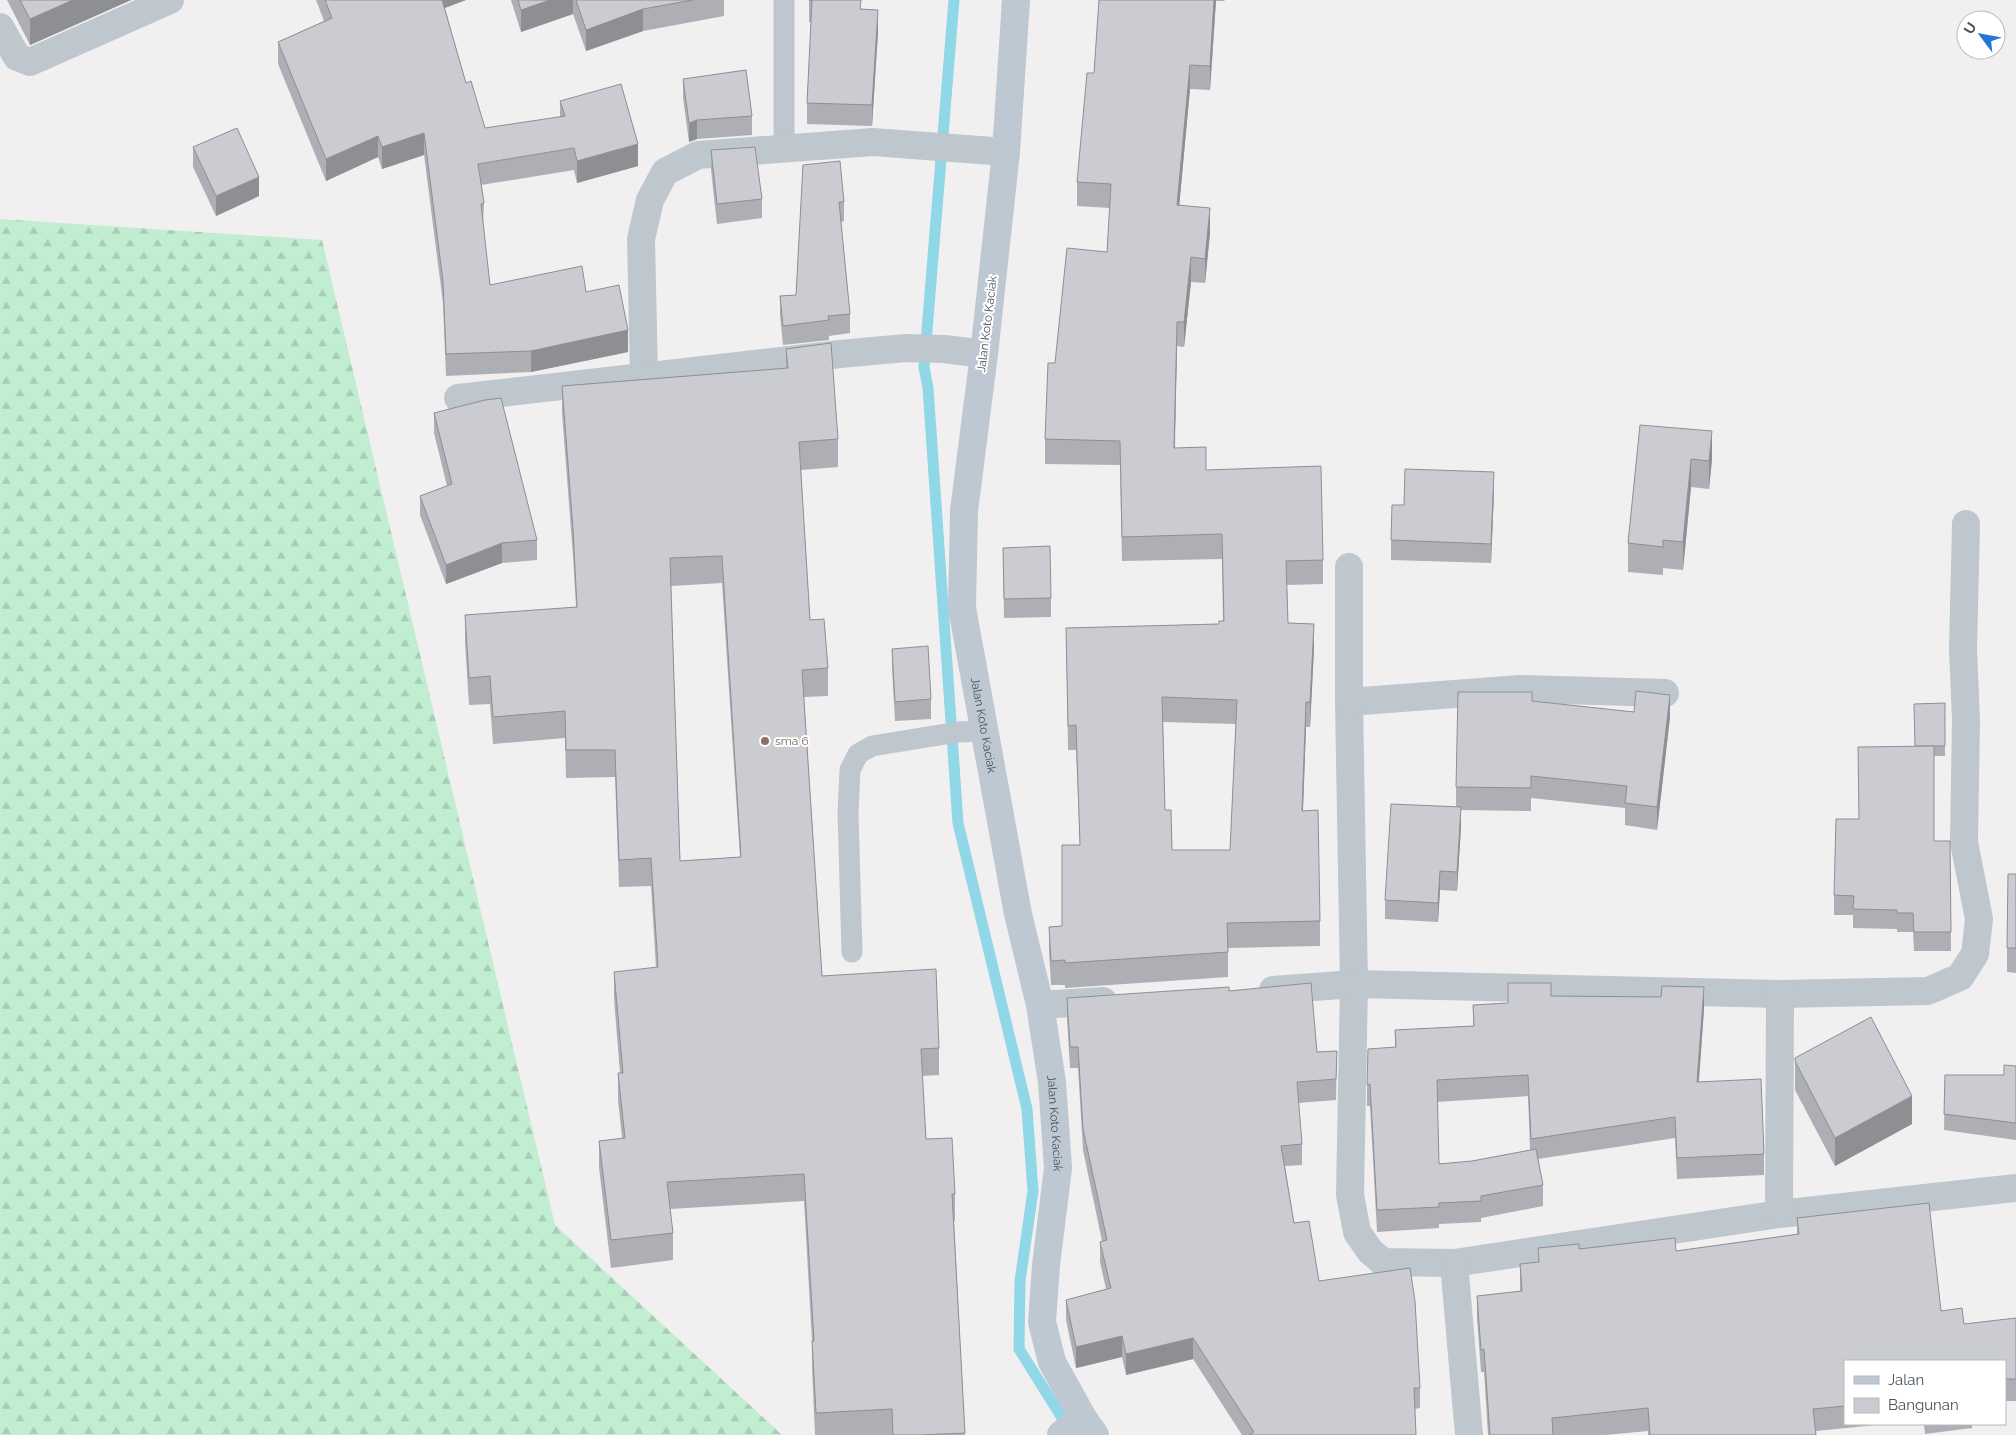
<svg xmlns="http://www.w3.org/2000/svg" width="2016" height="1435" font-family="Raleway,sans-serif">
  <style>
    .forest { fill: url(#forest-firs) }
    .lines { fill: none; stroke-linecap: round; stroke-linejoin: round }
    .stream { stroke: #90d7e7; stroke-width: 11 }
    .lane { stroke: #bec7cd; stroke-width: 21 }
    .street { stroke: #bec7cd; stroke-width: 28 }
    .secondary { stroke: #bec8d2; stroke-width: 28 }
    .wall { fill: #aeafb5; fill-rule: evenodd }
    .shaded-wall { fill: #8d8f93 }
    .building { fill: #caccd2; stroke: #8d8f93; fill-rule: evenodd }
    .education-dot { fill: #8d6e63; stroke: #fff; stroke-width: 2 }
    .labels { text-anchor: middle; stroke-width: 4; stroke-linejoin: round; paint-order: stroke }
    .street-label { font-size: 12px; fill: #48535c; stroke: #fff }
    .education-label { font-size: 12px; fill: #785e54; stroke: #fff; text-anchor: start }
  </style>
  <defs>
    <pattern id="forest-firs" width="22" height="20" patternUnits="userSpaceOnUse" patternTransform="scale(1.25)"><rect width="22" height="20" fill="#c1edd1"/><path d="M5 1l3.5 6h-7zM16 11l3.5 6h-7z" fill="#a7cdb6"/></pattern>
  </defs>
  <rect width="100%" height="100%" fill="#f2eff0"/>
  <polygon class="forest" points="0,219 322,240 555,1225 782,1435 0,1435"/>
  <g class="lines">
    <polyline class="stream" points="954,0 924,367 928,388 958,823 1027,1109 1033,1191 1020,1281 1019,1349 1069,1429"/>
    <g class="lane">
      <polyline points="784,0 784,147"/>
      <polyline points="852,952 848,813 850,770 858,754 872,746 958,732 984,731"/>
    </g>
    <g class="street">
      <polyline points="0,27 17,57 30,62 170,0"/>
      <polyline points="644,377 641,239 650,200 665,172 698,155 873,142 1006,152"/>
      <polyline points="458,398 840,354 906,348 944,349 984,354"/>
      <polyline points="1665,693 1520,689 1349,702 1354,984 1350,1195 1357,1232 1370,1251 1383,1262 1454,1263 1779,1214 2016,1188"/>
      <polyline points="1349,702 1349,567"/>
      <polyline points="1273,990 1354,984 1780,994 1928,991 1960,977 1975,954 1979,919 1964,842 1966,720 1963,649 1966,524"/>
      <polyline points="1040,1005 1103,1001"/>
      <polyline points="1779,1214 1780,994"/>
      <polyline points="1454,1263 1469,1435"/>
      <polyline points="1061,1435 1075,1423 1083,1418"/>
    </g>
    <path class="secondary" id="s1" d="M 1016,0 L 1006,152 L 984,354 L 964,511 L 962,608 L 1018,914 L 1040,1005 L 1052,1082 L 1058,1168 L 1046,1265 L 1042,1322 L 1052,1362 L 1083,1418 L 1095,1435"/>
  </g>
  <g class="wall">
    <polygon points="7,0 131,0 30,45"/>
    <polygon points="316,0 466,0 445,8 466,83 485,128 560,117 560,101 638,166 577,183 574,170 481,185 484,203 483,225 490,285 586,292 628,352 531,372 446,376 443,303 424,155 382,169 378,157 326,181 278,64 278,42 324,21"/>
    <polygon points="511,0 724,0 724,16 643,31 586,51 573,14 521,32"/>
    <polygon points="809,0 862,9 878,32 872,126 807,124 807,103 811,22 809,22"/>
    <path d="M 1099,0 L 1225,0 L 1224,1 L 1216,1 L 1210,90 L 1190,89 L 1179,205 L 1210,233 L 1205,283 L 1191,282 L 1184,347 L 1177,346 L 1175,448 L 1206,470 L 1323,560 L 1323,584 L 1287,585 L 1288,623 L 1314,649 L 1310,727 L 1306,727 L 1303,811 L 1320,921 L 1320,946 L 1228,948 L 1228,977 L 1065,988 L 1065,985 L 1051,985 L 1049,952 L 1049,927 L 1062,926 L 1080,845 L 1076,750 L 1068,750 L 1066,628 L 1219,624 L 1223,621 L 1222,559 L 1122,561 L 1120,465 L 1045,464 L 1045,439 L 1055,363 L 1107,252 L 1110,208 L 1077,206 L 1077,182 L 1094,73 ZM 1163,722 L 1236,724 L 1230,850 L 1172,850 L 1165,810 Z"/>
    <polygon points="683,79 752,116 752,135 697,139 689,142 683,98"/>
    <polygon points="193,147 259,196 216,216 193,167"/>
    <polygon points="711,150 762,199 762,218 717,224 711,170"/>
    <polygon points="803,165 844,202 844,221 841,222 850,314 850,333 829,336 829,340 783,345 780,315 780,296 796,295"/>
    <path d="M 786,349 L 838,439 L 838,467 L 801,470 L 810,620 L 828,668 L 828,696 L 804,697 L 822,976 L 939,1048 L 939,1075 L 922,1076 L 926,1139 L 955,1194 L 955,1221 L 954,1221 L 965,1435 L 815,1435 L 812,1368 L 812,1341 L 804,1201 L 670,1209 L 673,1233 L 673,1260 L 611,1268 L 599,1168 L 599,1141 L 622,1138 L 618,1100 L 618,1073 L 620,1073 L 614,999 L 614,972 L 656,968 L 651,886 L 619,887 L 615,777 L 566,778 L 565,738 L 493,744 L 490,704 L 469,705 L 465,642 L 465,615 L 576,607 L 573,556 L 562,413 L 562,386 L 786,368 ZM 722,583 L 740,857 L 680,861 L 671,586 Z"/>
    <polygon points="434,413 537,540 537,560 502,563 446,584 420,515 420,496 447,486 434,433"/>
    <polygon points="1640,425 1712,459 1709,489 1691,487 1683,570 1663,568 1663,575 1628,572 1628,543"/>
    <polygon points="1494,492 1491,563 1391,560 1391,540 1404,505"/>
    <polygon points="1003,548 1051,598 1051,617 1004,618"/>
    <polygon points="892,649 931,699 931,719 895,721 892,668"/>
    <polygon points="1532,701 1670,717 1657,830 1625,825 1625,808 1531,798 1531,811 1461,810 1461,827 1457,891 1440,890 1438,922 1385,919 1385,900 1456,807 1456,787"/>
    <polygon points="1945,703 1945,756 1934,756 1934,841 1950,841 1951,951 1914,951 1913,932 1897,932 1897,929 1853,928 1853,915 1834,915 1834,895 1859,819 1915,746"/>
    <polygon points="2016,874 2016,973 2007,972 2007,948"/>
    <path d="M 1508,983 L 1551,996 L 1704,1009 L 1699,1082 L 1764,1154 L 1764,1175 L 1677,1179 L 1675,1138 L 1538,1159 L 1543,1185 L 1543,1206 L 1481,1218 L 1481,1222 L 1439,1224 L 1439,1228 L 1377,1232 L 1370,1106 L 1367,1106 L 1367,1085 L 1395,1047 L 1395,1030 L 1473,1026 L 1473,1005 L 1508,1003 ZM 1528,1096 L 1530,1150 L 1472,1161 L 1439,1164 L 1437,1102 Z"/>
    <polygon points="1229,991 1317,1052 1337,1051 1336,1100 1298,1103 1302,1144 1302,1165 1285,1166 1294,1223 1319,1281 1420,1388 1420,1408 1415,1409 1416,1435 1242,1435 1193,1359 1126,1375 1122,1357 1076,1368 1066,1320 1066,1300 1106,1289 1100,1262 1100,1242 1102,1241 1083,1150 1078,1068 1070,1068 1067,1019 1067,998"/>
    <polygon points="1795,1058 1912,1124 1835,1166 1795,1090"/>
    <polygon points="2016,1066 2016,1140 1944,1130 1945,1075 2004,1075"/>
    <polygon points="1797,1218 1941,1311 1964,1324 2016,1318 2016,1401 2005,1401 2005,1361 1845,1361 1845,1424 1886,1424 1816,1431 1816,1435 1648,1435 1648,1431 1605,1435 1488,1435 1484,1372 1481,1372 1477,1318 1477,1296 1520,1291 1520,1264 1538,1262 1538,1248 1676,1251 1797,1234"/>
    <polygon points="1924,1424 1972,1424 1972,1428 1925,1434"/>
  </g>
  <g class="shaded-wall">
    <polygon points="73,0 131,0 30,45 30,19"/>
    <polygon points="439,0 466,0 439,10"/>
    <polygon points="550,0 573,0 573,14 521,32 521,10"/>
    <polygon points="1214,0 1216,0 1210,90 1210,66"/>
    <polygon points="643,9 643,31 586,51 586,30"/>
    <polygon points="878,10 878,32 872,126 872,105"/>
    <polygon points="1190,65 1190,89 1177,230 1177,205"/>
    <polygon points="697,120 697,139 689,142 689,123"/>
    <polygon points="424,133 424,155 382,169 382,147"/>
    <polygon points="378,136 378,157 326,181 326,159"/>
    <polygon points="638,144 638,166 577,183 577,161"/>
    <polygon points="259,177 259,196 216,216 216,196"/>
    <polygon points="1210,208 1210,233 1205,283 1205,259"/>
    <polygon points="1191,257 1191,282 1184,347 1184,322"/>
    <polygon points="1177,322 1177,346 1174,472 1174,448"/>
    <polygon points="628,330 628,352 531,372 531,351"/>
    <polygon points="1712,431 1712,459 1709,489 1709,461"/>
    <polygon points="1691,459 1691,487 1683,570 1683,542"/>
    <polygon points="1494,472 1494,492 1491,563 1491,544"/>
    <polygon points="502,543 502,563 446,584 446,565"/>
    <polygon points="1314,624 1314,649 1310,727 1310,702"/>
    <polygon points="1670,695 1670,717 1657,830 1657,807"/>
    <polygon points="1306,702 1306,727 1302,835 1302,811"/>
    <polygon points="1461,807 1461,827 1457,891 1457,872"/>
    <polygon points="1440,871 1440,890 1438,922 1438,903"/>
    <polygon points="1704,987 1704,1009 1697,1103 1697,1082"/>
    <polygon points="1912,1096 1912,1124 1835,1166 1835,1138"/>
    <polygon points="1122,1336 1122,1357 1076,1368 1076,1347"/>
    <polygon points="1193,1338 1193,1359 1126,1375 1126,1354"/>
  </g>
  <g class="building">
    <polygon points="20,0 73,0 30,19"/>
    <polygon points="325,0 442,0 466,83 471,81 485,128 565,116 560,101 621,84 638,144 577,161 574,148 478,164 484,203 481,204 490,285 582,266 586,292 619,285 628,330 531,351 446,354 443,281 424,133 382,147 378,136 326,159 278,42 332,18"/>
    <polygon points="518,0 550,0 521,10"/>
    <polygon points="576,0 693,0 643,9 586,30"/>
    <polygon points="809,0 861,0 860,9 878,10 872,105 807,103 812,1"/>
    <path d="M 1099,0 L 1214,0 L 1210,66 L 1190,65 L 1177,205 L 1210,208 L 1205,259 L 1191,257 L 1184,322 L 1177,322 L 1174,448 L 1206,447 L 1206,470 L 1321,466 L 1323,560 L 1286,561 L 1288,623 L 1314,624 L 1310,702 L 1306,702 L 1302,811 L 1318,810 L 1320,921 L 1227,923 L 1228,952 L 1065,963 L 1065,960 L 1051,961 L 1049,927 L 1062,926 L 1062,845 L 1080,845 L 1076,725 L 1068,726 L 1066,628 L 1219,624 L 1219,621 L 1224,621 L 1222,534 L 1122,537 L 1120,441 L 1045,439 L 1048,363 L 1055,363 L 1067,248 L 1107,252 L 1111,184 L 1077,182 L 1087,73 L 1094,73 ZM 1162,697 L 1237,700 L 1230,850 L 1172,850 L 1171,810 L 1165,810 Z"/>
    <polygon points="746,70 752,116 697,120 689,123 683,79"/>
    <polygon points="237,128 259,177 216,196 193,147"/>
    <polygon points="755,147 762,199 717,204 711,150"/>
    <polygon points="840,161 844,202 839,202 850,314 828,316 829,320 783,326 780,296 796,295 803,165"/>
    <path d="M 831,343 L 838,439 L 799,442 L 810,620 L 824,619 L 828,668 L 802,670 L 822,976 L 936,969 L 939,1048 L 921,1049 L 926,1139 L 952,1138 L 955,1194 L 952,1194 L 965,1433 L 920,1435 L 893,1435 L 892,1409 L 816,1413 L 812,1341 L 814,1341 L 804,1174 L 667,1182 L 673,1233 L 611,1240 L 599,1141 L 625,1138 L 618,1073 L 623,1073 L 614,972 L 658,967 L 651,858 L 619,860 L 615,750 L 566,750 L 565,711 L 493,717 L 490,676 L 469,678 L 465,615 L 577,607 L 573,529 L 562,386 L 788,368 L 786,349 ZM 722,556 L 741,857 L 680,861 L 670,558 Z"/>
    <polygon points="501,398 537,540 502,543 446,565 420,496 452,484 434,413 485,400"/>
    <polygon points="1640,425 1712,431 1709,461 1691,459 1683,542 1663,540 1663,547 1628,543"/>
    <polygon points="1405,469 1494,472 1491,544 1391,540 1392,505 1404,505"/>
    <polygon points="1050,546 1051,598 1004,599 1003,548"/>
    <polygon points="928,646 931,699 895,702 892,649"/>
    <polygon points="1636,691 1670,695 1657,807 1625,803 1627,786 1531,776 1531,788 1456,787 1458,692 1532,692 1532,701 1634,712"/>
    <polygon points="1945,703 1945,746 1915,746 1914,704"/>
    <polygon points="1934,746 1934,841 1950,841 1951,932 1914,932 1913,913 1897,913 1897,910 1853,909 1854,896 1834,895 1836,819 1859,819 1858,747"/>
    <polygon points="1391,804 1461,807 1457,872 1440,871 1438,903 1385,900"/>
    <polygon points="2008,874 2016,874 2016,948 2007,948"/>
    <polygon points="1311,983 1317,1052 1337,1051 1336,1079 1297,1082 1302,1144 1281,1146 1294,1223 1309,1221 1319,1281 1410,1268 1415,1301 1420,1388 1414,1388 1416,1435 1249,1435 1254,1432 1193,1338 1126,1354 1122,1336 1076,1347 1066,1300 1111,1288 1100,1242 1107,1240 1083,1129 1078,1047 1070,1047 1067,998 1229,987 1229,991"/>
    <polygon points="1508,983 1551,983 1551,996 1661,997 1662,986 1704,987 1697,1082 1761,1079 1764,1154 1677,1158 1675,1117 1531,1139 1528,1075 1437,1080 1439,1164 1472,1161 1536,1149 1543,1185 1481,1196 1481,1201 1439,1203 1439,1207 1377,1210 1370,1084 1367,1085 1368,1049 1396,1047 1395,1030 1474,1026 1473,1005 1508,1003"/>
    <polygon points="1871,1017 1912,1096 1835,1138 1795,1061 1795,1058"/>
    <polygon points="2004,1065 2016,1066 2016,1123 1944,1114 1945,1075 2004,1075"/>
    <polygon points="1929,1203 1941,1311 1962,1308 1964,1324 2016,1318 2016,1379 2005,1379 2005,1361 1845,1361 1845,1406 1813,1409 1816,1435 1650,1435 1648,1408 1552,1418 1553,1435 1490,1435 1484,1349 1481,1350 1477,1296 1522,1291 1520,1264 1539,1262 1538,1248 1579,1244 1579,1249 1675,1238 1676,1251 1799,1234 1797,1218"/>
  </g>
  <circle class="education-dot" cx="765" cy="741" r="5"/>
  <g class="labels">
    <g class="street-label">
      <text transform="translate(987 324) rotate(-83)" y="4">Jalan Koto Kaciak</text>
      <text dy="4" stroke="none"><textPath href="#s1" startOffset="730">Jalan Koto Kaciak</textPath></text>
      <text dy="4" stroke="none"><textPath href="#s1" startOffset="1135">Jalan Koto Kaciak</textPath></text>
    </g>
    <g class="education-label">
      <text x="775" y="745">sma 6</text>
    </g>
  </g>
  <rect x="1844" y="1360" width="162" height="65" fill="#ffffff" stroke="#b6babe"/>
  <rect x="1854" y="1376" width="25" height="8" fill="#bec8d2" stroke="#b6babe"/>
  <text x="1888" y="1385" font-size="15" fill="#48535c">Jalan</text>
  <rect x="1854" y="1398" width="25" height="15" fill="#caccd2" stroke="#b6babe"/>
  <text x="1888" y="1410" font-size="15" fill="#48535c">Bangunan</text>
  <g transform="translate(1981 35) rotate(302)"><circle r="24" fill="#ffffff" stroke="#b6babe"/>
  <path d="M0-4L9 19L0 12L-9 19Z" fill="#2476d7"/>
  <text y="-8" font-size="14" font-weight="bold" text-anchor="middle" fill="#48535c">U</text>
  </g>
</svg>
